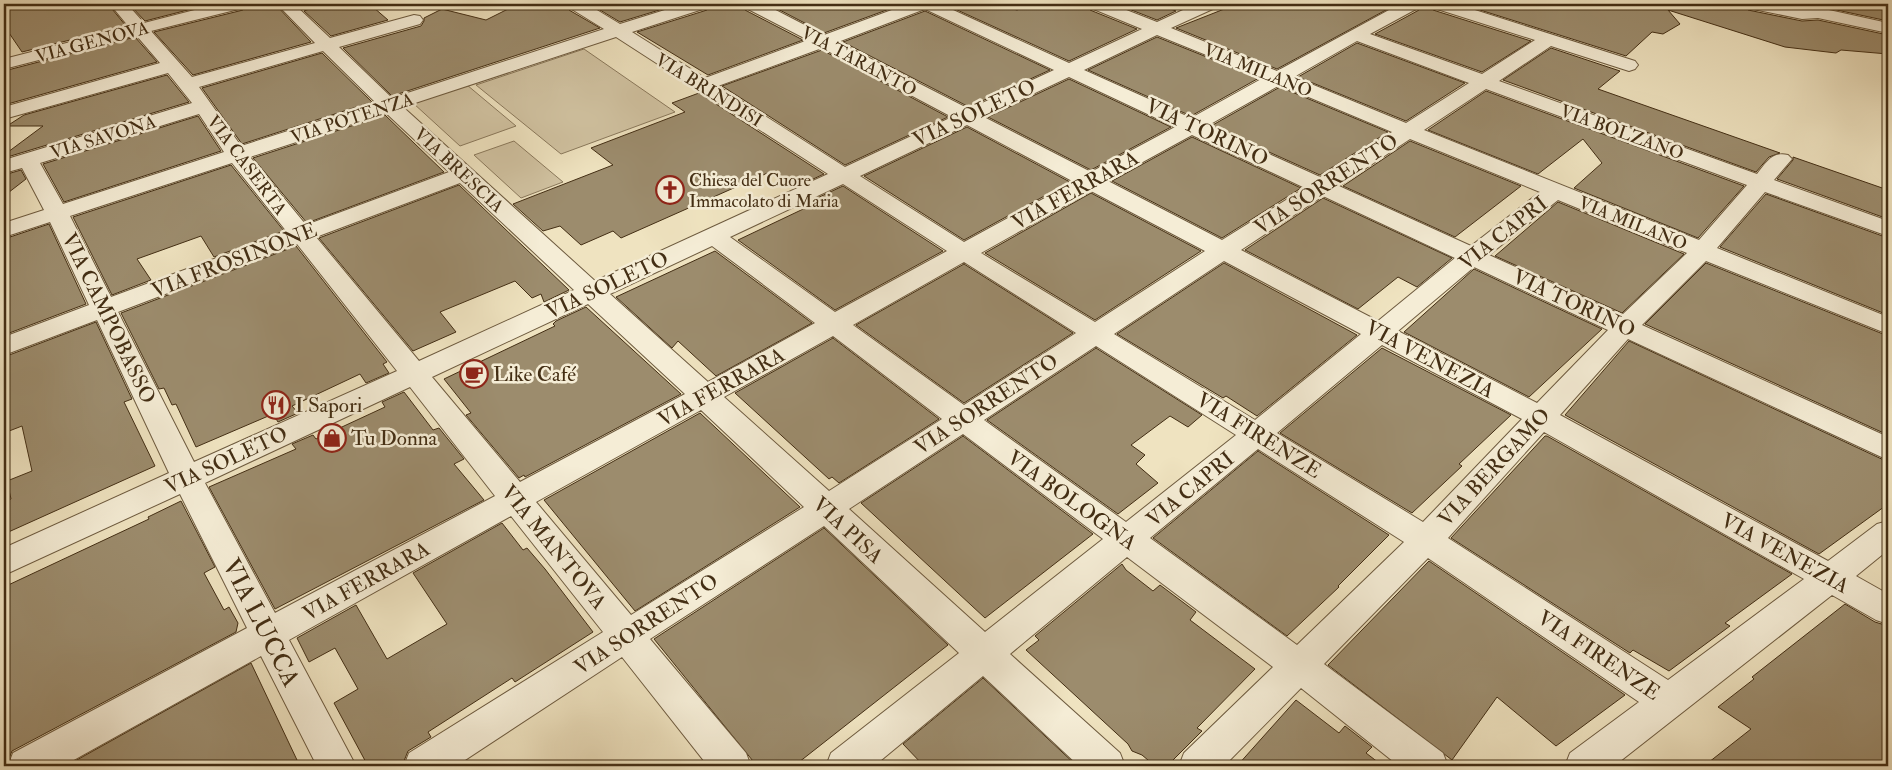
<svg xmlns="http://www.w3.org/2000/svg" width="1892" height="770" font-family="'IM FELL Double Pica',serif">
  <style>
    .green { fill: #d2c4a3; stroke: #8a795c }
    .building { fill: #9c8c6d; stroke: #432e14 }
    .lines { fill: none; stroke-linecap: round; stroke-linejoin: round }
    .minor-casing { stroke: #6e5b3f; stroke-width: 2 }
    .minor { fill: #f5edd6; fill-rule: evenodd }
    .labels { text-anchor: middle; stroke-width: 5; stroke-linejoin: round; paint-order: stroke }
    .far-street-label { font-size: 18px; fill: #432e14; stroke: #f5edd6 }
    .far-poi-label { font-size: 18px; fill: #432e14; stroke: #f5edd6; text-anchor: start }
    .street-label { font-size: 21px; fill: #432e14; stroke: #f5edd6 }
    .poi-label { font-size: 21px; fill: #432e14; stroke: #f5edd6; text-anchor: start }
    .near-street-label { font-size: 25px; fill: #432e14; stroke: #f5edd6 }
  </style>
  <rect width="100%" height="100%" fill="#efe3c0"/>
  <filter id="stains"><feTurbulence type="fractalNoise" baseFrequency=".004" numOctaves="4"/><feColorMatrix values="0 0 0 0 .2 0 0 0 0 .09 0 0 0 0 .02 0 0 0 .5 -.17"/></filter>
  <radialGradient id="worn" r=".72"><stop offset=".6" stop-color="#630" stop-opacity="0"/><stop offset="1" stop-color="#630" stop-opacity=".3"/></radialGradient>
  <g class="green">
    <polygon points="584,49 675,112 561,154 476,85"/>
    <polygon points="467,85 516,126 460,146 413,103"/>
    <polygon points="514,141 563,182 521,198 474,155"/>
  </g>
  <g class="building">
    <polygon points="4,4 108,4 126,26 22,52 5,27 7,24 4,18"/>
    <polygon points="129,4 211,4 145,21"/>
    <polygon points="247,4 275,4 311,42 193,75 154,32 243,10"/>
    <polygon points="323,4 362,4 373,7 388,20 331,36 304,11"/>
    <polygon points="518,4 566,4 569,10 600,28 392,96 343,48 421,26 424,21 424,18 442,9 486,20"/>
    <polygon points="590,4 679,4 620,22"/>
    <polygon points="710,4 742,4 745,10 803,40 708,75 637,32 707,10"/>
    <polygon points="768,4 903,4 824,33"/>
    <polygon points="944,4 995,4 1017,10 1034,4 1087,4 1090,10 1137,29 1069,61"/>
    <polygon points="1116,4 1157,4 1176,11 1157,20"/>
    <polygon points="1237,4 1397,4 1277,69 1176,28"/>
    <polygon points="1422,4 1430,4 1433,10 1531,41 1482,72 1375,34 1419,10"/>
    <polygon points="1461,4 1744,4 1748,10 1802,21 1818,20 1888,35 1888,54 1841,50 1836,53 1785,47 1668,10 1680,24 1663,34 1652,32 1626,56"/>
    <polygon points="1831,4 1888,4 1888,21 1832,9"/>
    <polygon points="925,11 1050,70 969,107 843,42"/>
    <polygon points="135,37 157,62 4,105 4,71"/>
    <polygon points="1157,37 1259,78 1191,116 1088,70"/>
    <polygon points="1357,43 1465,83 1406,121 1298,77"/>
    <polygon points="1551,48 1620,71 1598,89 1780,153 1769,157 1756,172 1503,80"/>
    <polygon points="822,50 948,117 845,165 722,86"/>
    <polygon points="322,53 372,102 242,144 202,88"/>
    <polygon points="167,75 189,102 4,158 4,155 43,126 7,126 24,115"/>
    <polygon points="1069,79 1171,127 1091,170 988,117"/>
    <polygon points="1280,87 1388,132 1320,175 1211,126"/>
    <polygon points="1486,91 1744,186 1698,238 1574,188 1602,163 1583,139 1538,174 1428,130"/>
    <polygon points="699,93 824,174 796,187 772,171 621,238 613,231 581,245 560,226 543,231 513,204 613,165 591,148 685,112 672,103"/>
    <polygon points="385,115 444,172 307,223 253,158"/>
    <polygon points="198,116 221,151 64,202 43,164"/>
    <polygon points="967,127 1070,182 964,240 864,176"/>
    <polygon points="1192,137 1301,188 1222,238 1112,181"/>
    <polygon points="1410,141 1521,186 1455,237 1343,186"/>
    <polygon points="1793,157 1888,190 1888,219 1777,179 1793,160"/>
    <polygon points="231,165 284,231 214,257 201,236 137,259 151,280 112,295 73,217"/>
    <polygon points="21,170 26,179 4,196 4,175"/>
    <polygon points="459,185 569,290 544,302 541,294 532,298 515,281 440,312 456,332 413,351 319,238"/>
    <polygon points="843,186 943,251 835,310 738,240 818,202 815,199"/>
    <polygon points="1091,193 1201,251 1095,320 985,253"/>
    <polygon points="1766,194 1888,238 1888,315 1720,247"/>
    <polygon points="1323,198 1452,258 1417,287 1398,277 1358,309 1245,250"/>
    <polygon points="1558,202 1684,254 1622,313 1495,256"/>
    <polygon points="49,224 86,304 4,335 4,239"/>
    <polygon points="296,246 387,362 383,364 389,373 366,383 360,374 292,406 298,413 278,422 273,414 196,447 176,404 172,405 164,388 159,389 121,313"/>
    <polygon points="715,251 812,323 716,376 678,341 672,348 616,297"/>
    <polygon points="1224,263 1357,335 1257,416 1226,396 1223,398 1117,334"/>
    <polygon points="1706,263 1888,336 1888,435 1645,324"/>
    <polygon points="964,264 1073,333 964,403 856,325"/>
    <polygon points="1474,269 1602,329 1529,397 1404,332"/>
    <polygon points="586,307 681,394 525,477 524,475 519,478 466,415 471,413 444,379 555,326 553,324 556,321"/>
    <polygon points="96,322 132,399 124,402 155,466 4,534 4,502 11,499 7,481 32,471 22,426 4,433 4,357"/>
    <polygon points="833,338 939,419 839,483 832,477 829,479 735,393"/>
    <polygon points="1629,341 1888,462 1888,504 1819,554 1565,415"/>
    <polygon points="1096,348 1202,415 1188,427 1170,416 1131,445 1145,455 1136,464 1158,483 1118,514 987,420"/>
    <polygon points="1382,348 1511,415 1459,464 1462,466 1412,513 1280,433"/>
    <polygon points="404,392 433,430 439,428 464,459 454,464 484,500 275,609 209,487 296,449 292,444 313,435 316,439 385,407 382,402"/>
    <polygon points="700,413 800,507 635,611 544,500"/>
    <polygon points="963,436 1093,534 985,618 861,503"/>
    <polygon points="1545,436 1547,436 1792,574 1725,623 1730,626 1669,671 1633,650 1630,653 1451,538"/>
    <polygon points="1258,451 1389,535 1338,586 1339,587 1287,636 1153,538"/>
    <polygon points="181,501 215,567 204,573 224,610 229,607 238,623 236,632 12,751 6,766 4,766 4,587 149,519 148,517"/>
    <polygon points="502,523 523,550 527,548 545,569 593,632 515,682 512,678 428,732 431,737 408,751 402,766 368,766 334,703 358,689 335,648 309,662 297,638 356,605 387,659 447,624 413,573"/>
    <polygon points="824,528 948,645 794,766 757,766 654,639"/>
    <polygon points="1429,561 1625,695 1556,746 1497,697 1452,760 1328,665"/>
    <polygon points="1122,564 1126,570 1153,591 1160,585 1196,612 1190,620 1255,669 1197,728 1202,731 1167,766 1155,766 1142,755 1132,751 1128,744 1026,650 1039,640 1035,636"/>
    <polygon points="1845,604 1875,622 1888,626 1888,766 1704,766 1751,729 1718,707 1754,679 1752,677"/>
    <polygon points="251,663 297,760 286,766 66,766"/>
    <polygon points="983,678 1077,766 924,766 903,744"/>
    <polygon points="1296,700 1339,733 1345,726 1372,747 1366,753 1383,766 1237,766"/>
  </g>
  <g class="lines">
    <defs>
      <g id="minor">
        <path d="M 110,4 L 127,4 L 144,23 L 218,4 L 245,4 L 243,8 L 151,31 L 192,77 L 315,43 L 277,4 L 294,4 L 330,38 L 414,15 L 420,16 L 423,20 L 420,24 L 339,47 L 392,98 L 604,29 L 570,8 L 568,4 L 587,4 L 620,24 L 684,4 L 708,4 L 706,8 L 632,32 L 705,78 L 808,40 L 746,8 L 744,4 L 764,4 L 824,35 L 908,4 L 940,4 L 1069,63 L 1142,29 L 1091,8 L 1089,4 L 1111,4 L 1157,22 L 1196,4 L 1217,4 L 1215,8 L 1171,28 L 1277,71 L 1400,4 L 1420,4 L 1418,8 L 1370,34 L 1482,74 L 1535,40 L 1434,8 L 1432,4 L 1456,4 L 1635,61 L 1638,65 L 1635,69 L 1629,71 L 1551,46 L 1499,81 L 1757,174 C 1766,163 1772,151 1788,155 L 1792,159 L 1774,180 L 1888,221 L 1888,236 L 1765,192 L 1717,248 L 1888,317 L 1888,334 L 1706,261 L 1642,325 L 1888,437 L 1888,460 L 1628,339 L 1560,415 L 1828,561 L 1877,524 L 1888,521 L 1888,550 L 1856,576 L 1888,594 L 1888,624 L 1876,620 L 1832,595 L 1614,766 L 1565,766 L 1570,753 L 1639,702 L 1428,558 L 1324,664 L 1443,753 L 1448,766 L 1399,766 L 1301,688 L 1224,766 L 1179,766 L 1184,753 L 1273,667 L 1127,557 L 1010,654 L 1120,753 L 1125,766 L 1079,766 L 983,676 L 874,766 L 826,766 L 831,753 L 959,653 L 824,526 L 650,639 L 746,753 L 751,766 L 708,766 L 622,657 L 456,766 L 404,766 L 409,753 L 603,632 L 511,516 L 289,640 L 356,766 L 317,766 L 261,656 L 63,766 L 8,766 L 13,753 L 247,628 L 180,494 L 4,575 L 4,548 L 169,473 L 97,320 L 4,355 L 4,337 L 89,305 L 50,222 L 4,237 L 4,223 L 44,210 L 22,168 L 4,173 L 4,160 L 192,103 L 168,73 L 4,119 L 4,107 L 160,63 L 136,35 L 4,69 L 4,59 L 129,27 ZM 925,9 L 1054,70 L 969,109 L 838,42 ZM 1157,35 L 1263,78 L 1191,118 L 1084,70 ZM 616,37 L 828,174 L 595,281 L 403,107 ZM 1357,41 L 1469,83 L 1406,123 L 1294,77 ZM 822,48 L 952,117 L 845,167 L 718,86 ZM 323,51 L 376,103 L 241,146 L 199,87 ZM 1069,77 L 1175,127 L 1091,172 L 984,117 ZM 1280,85 L 1392,132 L 1320,177 L 1207,126 ZM 1486,89 L 1747,185 L 1699,240 L 1424,130 ZM 386,113 L 449,172 L 306,225 L 250,157 ZM 199,114 L 224,152 L 63,204 L 40,163 ZM 967,125 L 1074,182 L 964,242 L 860,176 ZM 1192,135 L 1305,188 L 1222,240 L 1108,181 ZM 1410,139 L 1540,192 L 1471,246 L 1339,186 ZM 232,163 L 287,232 L 111,297 L 70,216 ZM 460,183 L 574,290 L 419,361 L 316,237 ZM 843,184 L 947,251 L 835,312 L 730,237 ZM 1091,191 L 1205,251 L 1095,322 L 981,253 ZM 1323,196 L 1455,258 L 1378,321 L 1241,250 ZM 1558,200 L 1687,253 L 1622,315 L 1489,255 ZM 297,244 L 397,371 L 194,462 L 118,312 ZM 712,246 L 815,323 L 708,382 L 610,294 ZM 1224,261 L 1361,334 L 1255,420 L 1114,334 ZM 964,262 L 1076,333 L 964,405 L 853,325 ZM 1474,267 L 1608,330 L 1537,403 L 1398,331 ZM 588,304 L 685,394 L 520,482 L 432,377 ZM 833,336 L 942,419 L 829,491 L 724,397 ZM 1382,345 L 1522,419 L 1423,522 L 1277,433 ZM 1096,346 L 1236,435 L 1126,522 L 984,420 ZM 410,387 L 495,496 L 275,613 L 205,483 ZM 701,410 L 804,507 L 631,615 L 536,502 ZM 1544,432 L 1804,579 L 1668,680 L 1448,538 ZM 963,434 L 1103,539 L 985,632 L 849,509 ZM 1258,449 L 1404,542 L 1297,645 L 1150,538 Z"/>
        <polygon points="1746,4 1777,4 1802,9 1813,8 1810,4 1829,4 1831,7 1829,10 1888,23 1888,33 1818,18 1802,19 1748,8"/>
      </g>
    </defs>
    <use href="#minor" class="minor-casing"/>
    <use href="#minor" class="minor"/>
  </g>
  <defs>
    <symbol id="church-ring" viewBox="-11 -11 22 22"><circle r="9.5" fill="#f5edd6" stroke="#8f2418" stroke-width="1.5"/><path d="M-1.2-6h2.4v3.5h3.3v2.4h-3.3V6h-2.4V-.1h-3.3v-2.4h3.3Z" fill="#8f2418"/></symbol>
    <symbol id="cafe-ring" viewBox="-11 -11 22 22"><circle r="9.5" fill="#f5edd6" stroke="#8f2418" stroke-width="1.5"/><path d="M-5.5-4.5H6V0H3Q3 3.5 0 3.5H-2.5Q-5.5 3.5-5.5 0ZM3-3.2v2h1.7v-2ZM-6 4.5H4V6H-6Z" fill="#8f2418"/></symbol>
    <symbol id="restaurant-ring" viewBox="-11 -11 22 22"><circle r="9.5" fill="#f5edd6" stroke="#8f2418" stroke-width="1.5"/><path d="M-5-6h1v4h1v-4h1v4h1v-4h1v5L-1.5 .5V6h-2V.5L-5-1ZM5-6V6H3V1.5H1.5Q1.5-4 5-6Z" fill="#8f2418"/></symbol>
    <symbol id="shop-ring" viewBox="-11 -11 22 22"><circle r="9.5" fill="#f5edd6" stroke="#8f2418" stroke-width="1.5"/><path d="M-5-2.5h2.3a2.7 3.5 0 0 1 5.4 0H5L5.5 6h-11ZM-1.5-2.5h3a1.5 2.3 0 0 0-3 0Z" fill="#8f2418"/></symbol>
  </defs>
  <g fill-rule="evenodd">
    <use href="#church-ring" x="654" y="174" width="32" height="32"/>
    <use href="#cafe-ring" x="458" y="358" width="32" height="32"/>
    <use href="#restaurant-ring" x="260" y="389" width="32" height="32"/>
    <use href="#shop-ring" x="316" y="422" width="32" height="32"/>
  </g>
  <g class="labels">
    <g class="far-street-label">
      <text transform="translate(92 42) rotate(-15)" y="6">VIA GENOVA</text>
      <text transform="translate(859 61) rotate(28)" y="6">VIA TARANTO</text>
      <text transform="translate(1258 70) rotate(22)" y="6">VIA MILANO</text>
      <text transform="translate(709 90) rotate(32)" y="6">VIA BRINDISI</text>
      <text transform="translate(352 118) rotate(-18)" y="6">VIA POTENZA</text>
      <text transform="translate(1622 132) rotate(20)" y="6">VIA BOLZANO</text>
      <text transform="translate(103 137) rotate(-17)" y="6">VIA SAVONA</text>
      <text transform="translate(247 165) rotate(53)" y="6">VIA CASERTA</text>
      <text transform="translate(459 170) rotate(43)" y="6">VIA BRESCIA</text>
      <text transform="translate(1633 223) rotate(22)" y="6">VIA MILANO</text>
    </g>
    <g class="far-poi-label">
      <text x="689" y="186">Chiesa del Cuore<tspan x="689" dy="21">Immacolato di Maria</tspan></text>
    </g>
    <g class="street-label">
      <text transform="translate(974 113) rotate(-25)" y="7">VIA SOLETO</text>
      <text transform="translate(1207 132) rotate(25)" y="7">VIA TORINO</text>
      <text transform="translate(1326 184) rotate(-33)" y="7">VIA SORRENTO</text>
      <text transform="translate(1075 190) rotate(-29)" y="7">VIA FERRARA</text>
      <text transform="translate(1503 233) rotate(-38)" y="7">VIA CAPRI</text>
      <text transform="translate(234 260) rotate(-21)" y="7">VIA FROSINONE</text>
      <text transform="translate(607 285) rotate(-25)" y="7">VIA SOLETO</text>
      <text transform="translate(1574 303) rotate(25)" y="7">VIA TORINO</text>
      <text transform="translate(109 318) rotate(64)" y="7">VIA CAMPOBASSO</text>
      <text transform="translate(1430 359) rotate(28)" y="7">VIA VENEZIA</text>
      <text transform="translate(721 387) rotate(-29)" y="7">VIA FERRARA</text>
      <text transform="translate(986 404) rotate(-33)" y="7">VIA SORRENTO</text>
      <text transform="translate(1259 435) rotate(32)" y="7">VIA FIRENZE</text>
      <text transform="translate(226 460) rotate(-25)" y="7">VIA SOLETO</text>
      <text transform="translate(1494 467) rotate(-47)" y="7">VIA BERGAMO</text>
      <text transform="translate(1190 489) rotate(-39)" y="7">VIA CAPRI</text>
      <text transform="translate(1072 500) rotate(36)" y="7">VIA BOLOGNA</text>
      <text transform="translate(848 530) rotate(43)" y="7">VIA PISA</text>
      <text transform="translate(554 547) rotate(51)" y="7">VIA MANTOVA</text>
      <text transform="translate(1785 553) rotate(29)" y="7">VIA VENEZIA</text>
      <text transform="translate(366 581) rotate(-29)" y="7">VIA FERRARA</text>
      <text transform="translate(646 624) rotate(-33)" y="7">VIA SORRENTO</text>
      <text transform="translate(1599 655) rotate(34)" y="7">VIA FIRENZE</text>
    </g>
    <g class="poi-label">
      <text x="493" y="381">Like Café</text>
      <text x="295" y="412">I Sapori</text>
      <text x="351" y="445">Tu Donna</text>
    </g>
    <g class="near-street-label">
      <text transform="translate(262 622) rotate(63)" y="9">VIA LUCCA</text>
    </g>
  </g>
  <rect width="1892" height="770" fill="none" stroke="#efe3c0" stroke-width="20"/>
  <rect x="5" y="5" width="1882" height="760" fill="none" stroke="#432e14" stroke-width="2.5"/>
  <rect x="10" y="10" width="1872" height="750" fill="none" stroke="#432e14"/>
  <rect width="100%" height="100%" filter="url(#stains)"/>
  <rect width="100%" height="100%" fill="url(#worn)"/>
</svg>
